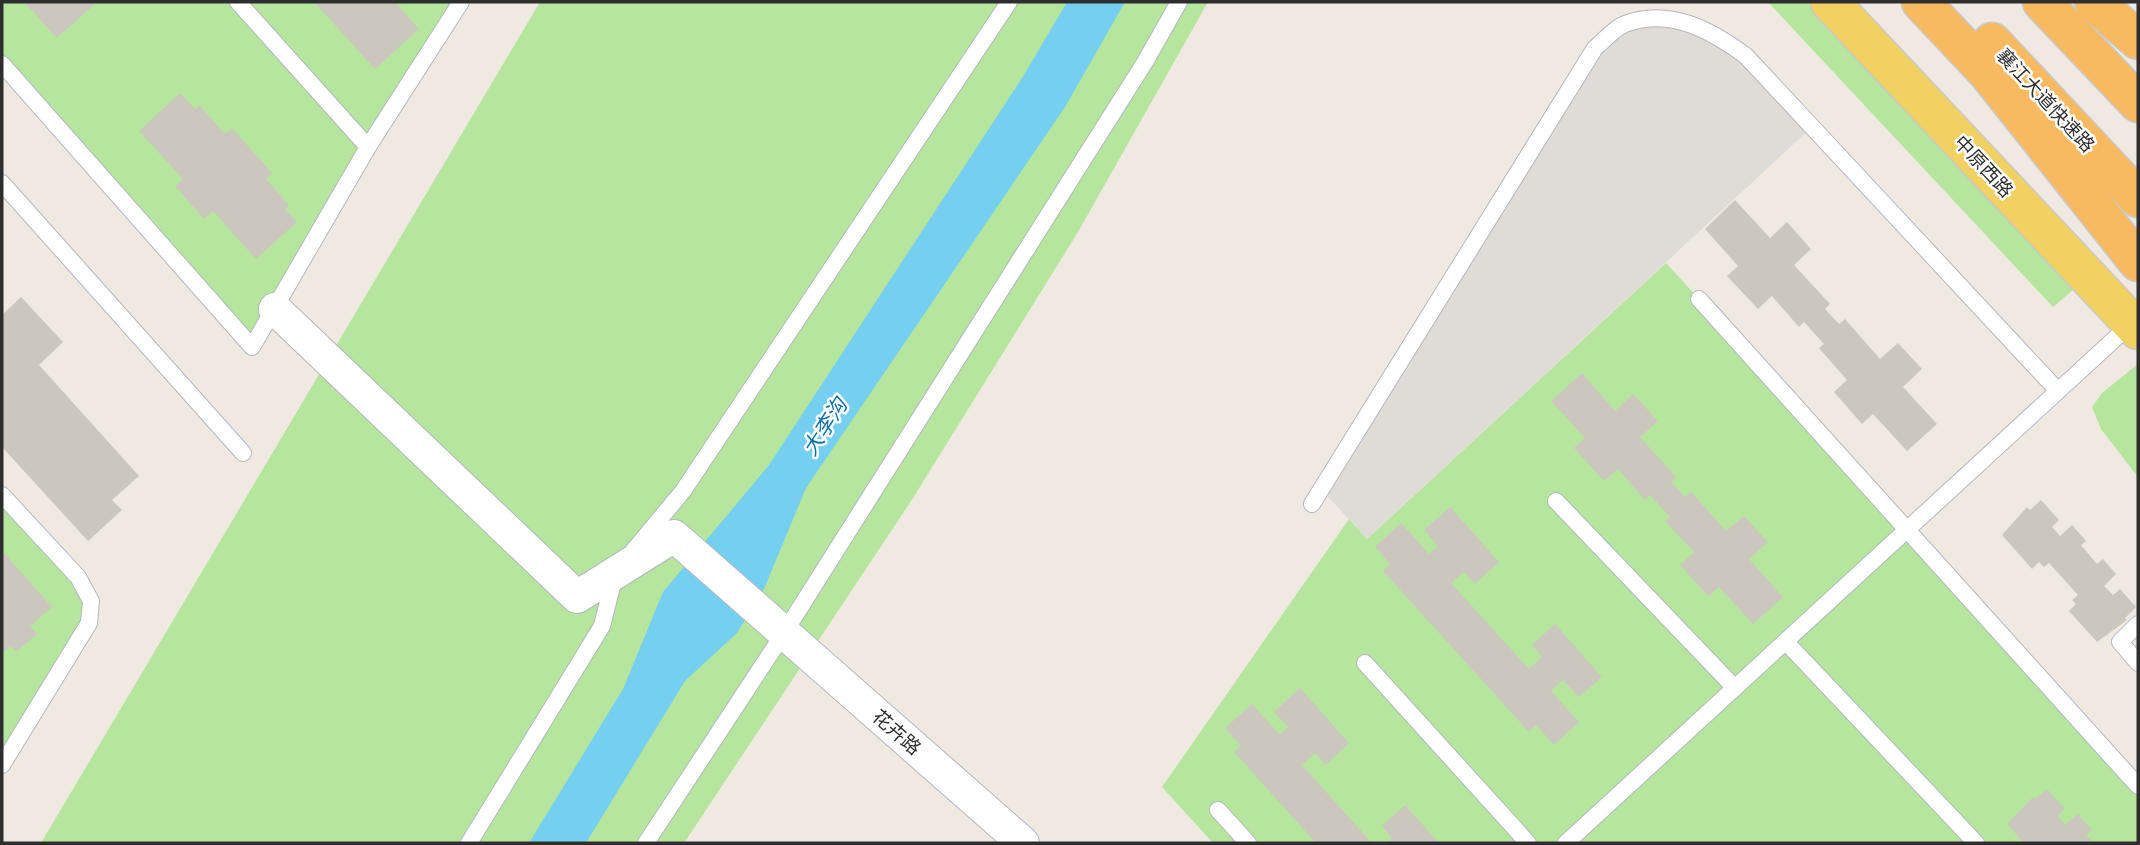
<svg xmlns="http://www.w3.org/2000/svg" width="2140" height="845" font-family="'Exo 2','Noto Sans SC',sans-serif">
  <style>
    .green { fill: #b6e59e }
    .plaza { fill: #dfdcd8 }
    .water { fill: #75cff0 }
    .building { fill: #cbc7bf }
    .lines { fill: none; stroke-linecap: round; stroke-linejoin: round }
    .service-casing { stroke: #b4b7c1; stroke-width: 18 }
    .minor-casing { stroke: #b4b7c1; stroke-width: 34 }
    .primary-casing { stroke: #c9c9c9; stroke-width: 41 }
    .trunk-casing { stroke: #c9c9c9; stroke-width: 41 }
    .service { stroke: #fff; stroke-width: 16 }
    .minor { stroke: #fff; stroke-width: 32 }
    .primary { stroke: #f2d163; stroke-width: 38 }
    .trunk { stroke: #f8ba60; stroke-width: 38 }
    .labels { text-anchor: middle; stroke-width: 5; stroke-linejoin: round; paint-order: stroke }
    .street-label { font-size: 19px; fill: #2e2e2e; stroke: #fff }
    .water-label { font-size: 21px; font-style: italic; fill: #0d6fa3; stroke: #fff }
  </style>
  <rect width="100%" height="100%" fill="#efe9e1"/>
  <g class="green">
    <polygon points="2,2 461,2 252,347 2,64"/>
    <polygon points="540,2 1208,2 1078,232 913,498 684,843 41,843"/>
    <polygon points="1768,2 1830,2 2088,277 2053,307"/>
    <polygon points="1666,263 1909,528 2138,786 2138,843 1213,843 1162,787 1349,519 1367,539"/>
    <polygon points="2138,364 2138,477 2101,429 2092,407 2102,393"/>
    <polygon points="2,495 78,577 89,623 2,765"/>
  </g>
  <polygon class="plaza" points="1668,18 1713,32 1812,127 1367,539 1321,489 1595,48 1624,24"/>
  <polygon class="water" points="1067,2 1125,2 1065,107 806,488 764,589 737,633 685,681 586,843 529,843 623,689 663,592 769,465 1024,75"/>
  <g class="building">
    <polygon points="24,2 97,2 57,38"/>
    <polygon points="314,2 395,2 419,29 375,69"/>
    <polygon points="180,93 195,109 199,105 225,134 232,128 272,173 266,179 289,205 285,209 297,222 256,259 213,211 204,219 175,186 183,179 139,131"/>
    <polygon points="1735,200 1770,238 1787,222 1811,249 1794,265 1830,304 1825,309 1839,324 1845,319 1880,359 1898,343 1922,369 1903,387 1937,424 1907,451 1873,414 1862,424 1834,392 1847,380 1819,348 1824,344 1804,322 1799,327 1772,296 1758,309 1727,276 1738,266 1705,229"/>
    <polygon points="21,297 63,342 39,365 139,476 112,500 122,510 88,541 2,447 2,315"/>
    <polygon points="1582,373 1615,411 1633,394 1658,421 1640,437 1676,477 1671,482 1685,497 1691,492 1726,531 1744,516 1768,542 1749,559 1783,597 1753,624 1719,587 1708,596 1680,565 1694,552 1665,521 1670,517 1650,495 1645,500 1618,469 1604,481 1574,448 1585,438 1551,401"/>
    <polygon points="2041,500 2059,520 2052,527 2060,536 2072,525 2086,541 2081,545 2097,564 2103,559 2116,574 2104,586 2113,595 2120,589 2136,607 2125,618 2127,620 2097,642 2069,611 2076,604 2072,600 2078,595 2049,563 2044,567 2039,562 2032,569 2002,535 2027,507 2030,510"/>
    <polygon points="1450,507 1499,562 1475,584 1464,572 1451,583 1529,669 1542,657 1532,645 1555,624 1602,677 1579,697 1563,680 1551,691 1579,722 1554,745 1536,725 1529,732 1383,571 1390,564 1375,547 1401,523 1429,554 1438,546 1424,530"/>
    <polygon points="2,551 52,607 30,626 37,634 16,652 11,646 2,653"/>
    <polygon points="1300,688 1349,743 1326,765 1315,753 1302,765 1372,843 1316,843 1234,752 1241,746 1225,728 1252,704 1280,735 1288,727 1274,712"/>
    <polygon points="2047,789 2065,809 2057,816 2065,825 2078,814 2092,830 2086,835 2094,843 2024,843 2007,824 2033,797 2035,799"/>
    <polygon points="1405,805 1439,843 1387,843 1392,838 1382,826"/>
  </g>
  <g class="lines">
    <defs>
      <g id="service">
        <polyline points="238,2 368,147"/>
        <polyline points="2,64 252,347 368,147 461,2"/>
        <polyline points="2,183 243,453"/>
        <polyline points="1699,299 2138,786"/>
        <polyline points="2,495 78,577 91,601 89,623 2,765"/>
        <polyline points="1556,501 1735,688"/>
        <path d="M 1312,504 L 1595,48 C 1604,41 1614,28 1625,24 C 1669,7 1711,30 1746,56 L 2058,391"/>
        <polyline points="633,551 683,491 1009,2"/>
        <polyline points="2138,624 2120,642 2138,663"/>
        <polyline points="1786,642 1976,843"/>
        <polyline points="1365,663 1528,843"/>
        <polyline points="1218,810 1248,843"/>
        <polyline points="469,843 602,626 615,574"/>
        <polyline points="646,843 784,633 1145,62 1179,2"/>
        <polyline points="1566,843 2132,323"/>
      </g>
      <polyline id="minor" points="275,309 577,597 674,536 1023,843"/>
      <polyline id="primary" points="1830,2 2138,330"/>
      <g id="trunk">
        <polyline points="1921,2 1988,73 2138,262"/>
        <polyline points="2042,2 2138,103"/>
        <polyline points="2094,2 2138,40"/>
        <polyline points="1992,42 2138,198"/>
      </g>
    </defs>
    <use href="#service" class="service-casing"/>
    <use href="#minor" class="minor-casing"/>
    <use href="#primary" class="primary-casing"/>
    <use href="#trunk" class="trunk-casing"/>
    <use href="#service" class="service"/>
    <use href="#minor" class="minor"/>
    <use href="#primary" class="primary"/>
    <use href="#trunk" class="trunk"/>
  </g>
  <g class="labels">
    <g class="street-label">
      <text transform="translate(2046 100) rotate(47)" y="7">襄江大道快速路</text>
      <text transform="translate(1984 166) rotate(47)" y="7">中原西路</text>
      <text transform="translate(897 732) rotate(41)" y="7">花卉路</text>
    </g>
    <g class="water-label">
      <text transform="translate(825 427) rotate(-57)" y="7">大李沟</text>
    </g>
  </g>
  <rect width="2140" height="845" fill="none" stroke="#2e2e2e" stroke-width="7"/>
</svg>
